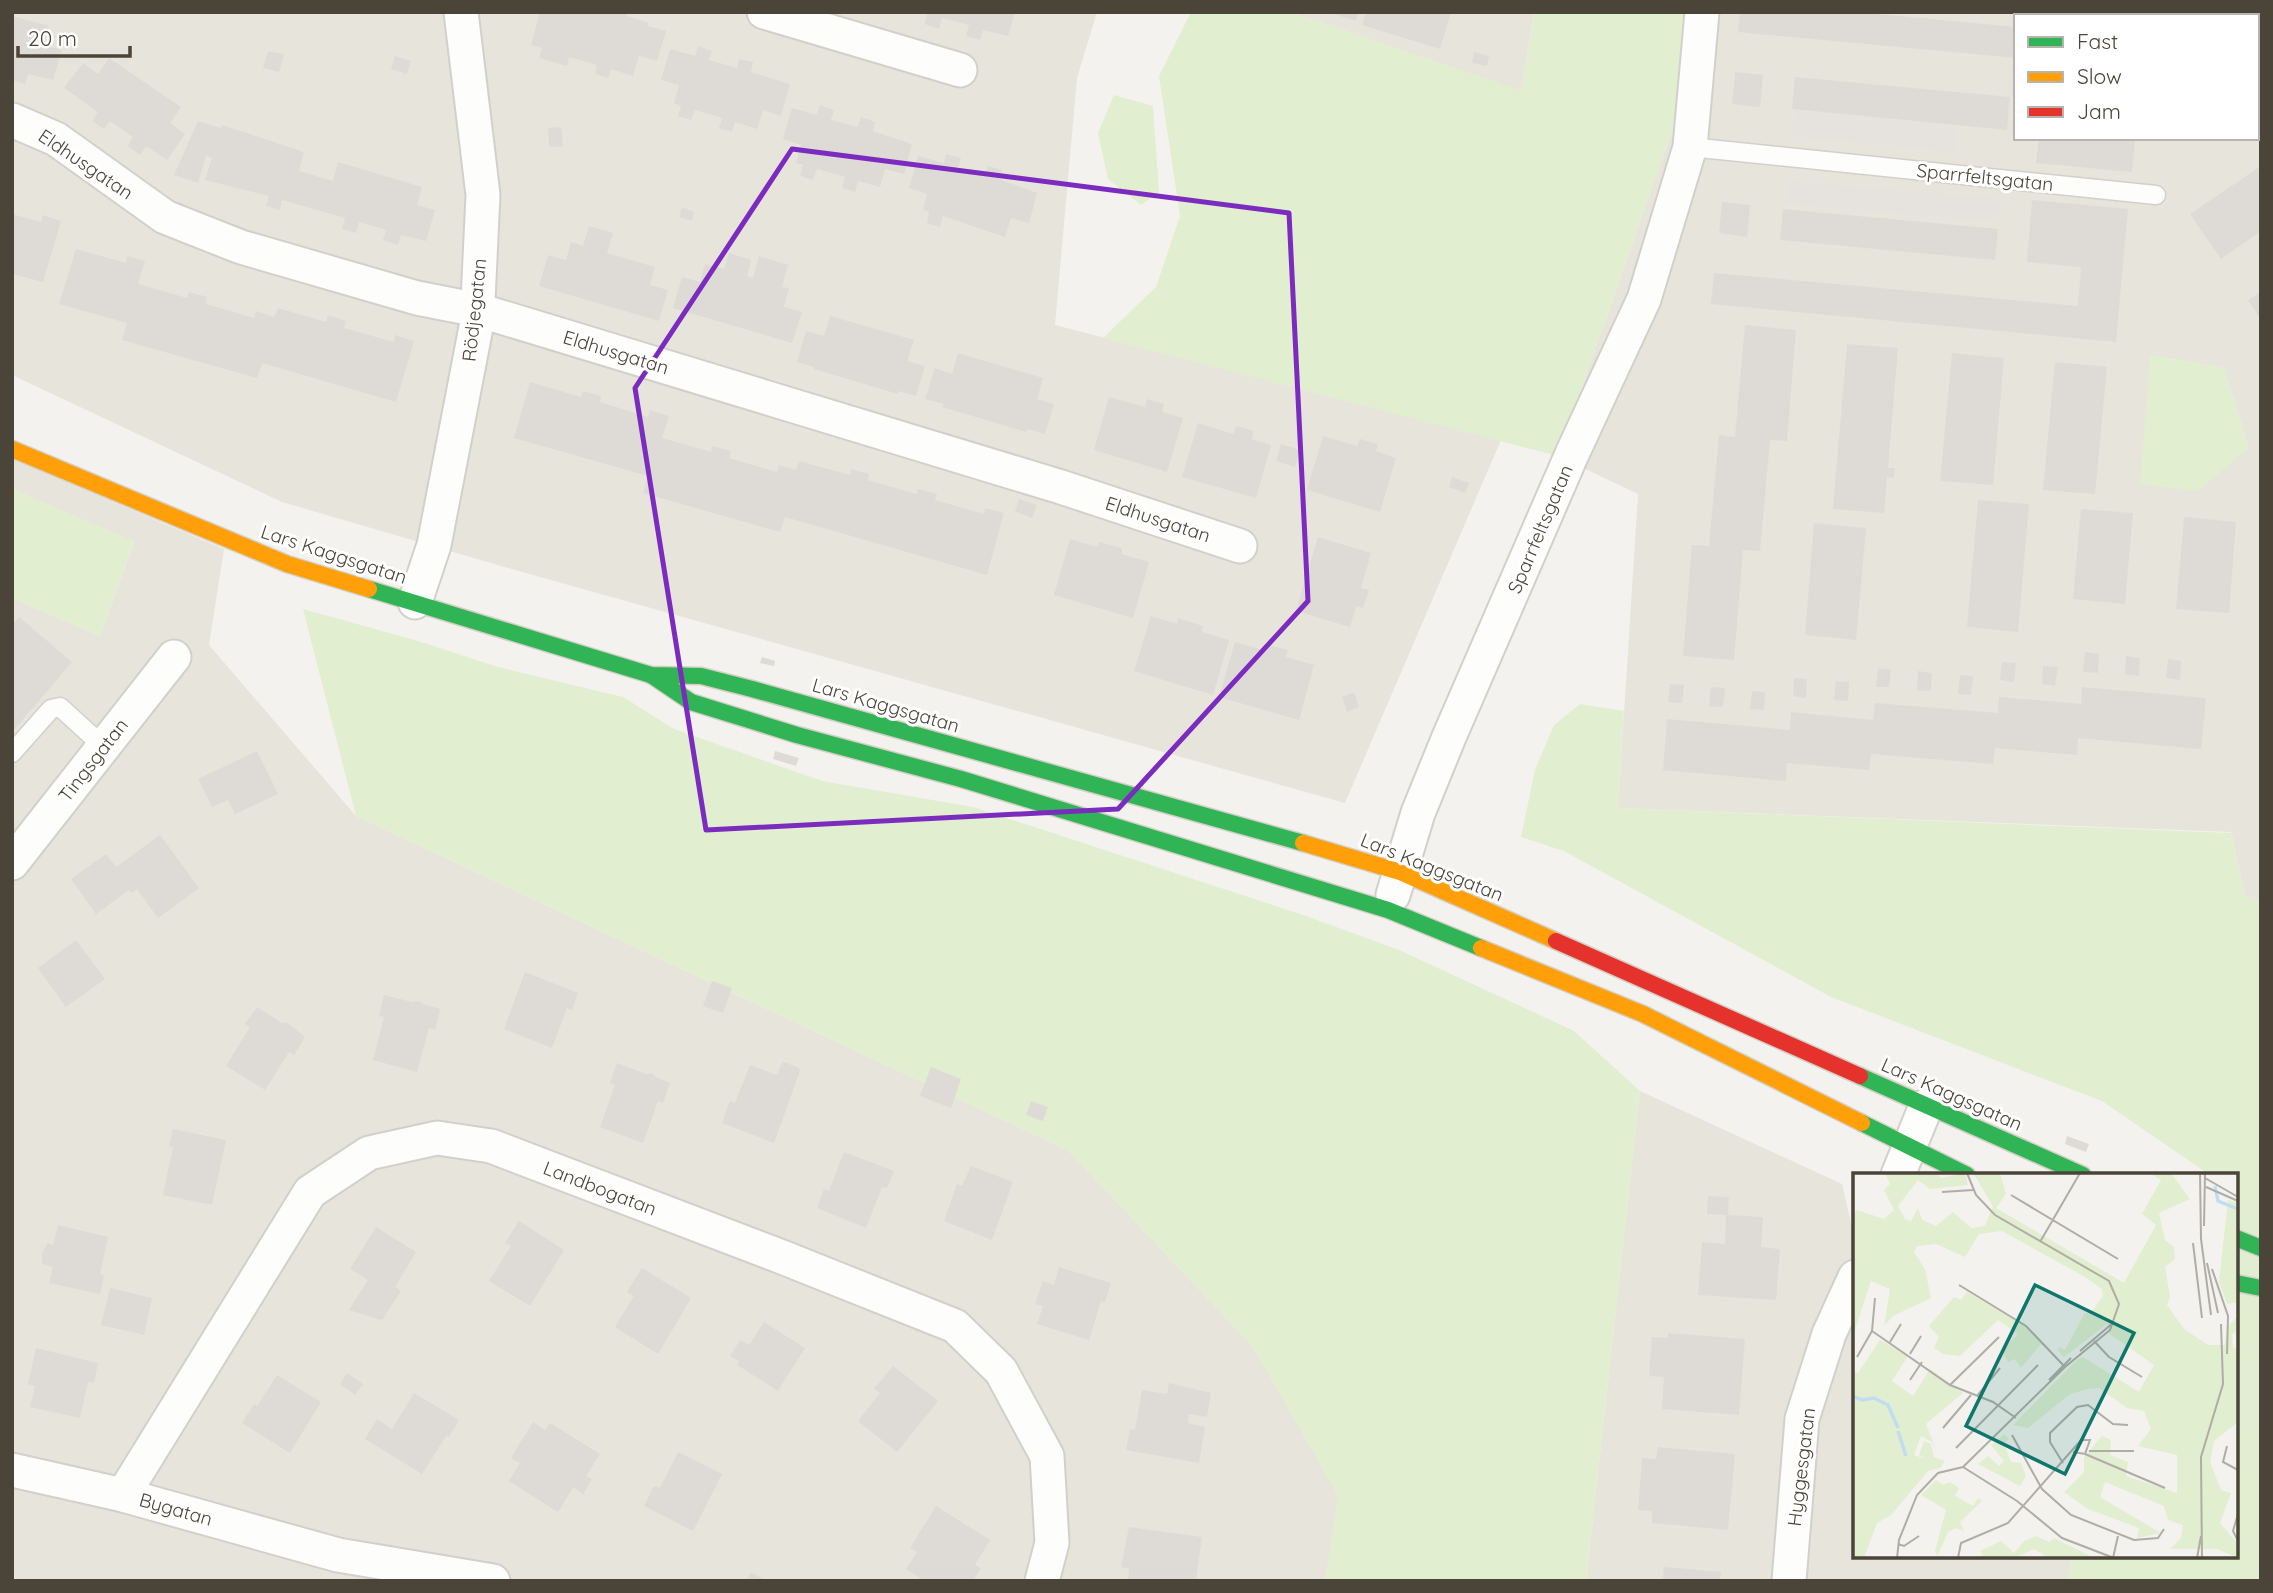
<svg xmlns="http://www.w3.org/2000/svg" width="2273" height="1593" font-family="Quicksand,sans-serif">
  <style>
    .residential { fill: #e7e4dc; fill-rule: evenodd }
    .green { fill: #e1eecf }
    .parking { fill: #e6e3df }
    .building { fill: #dedbd6 }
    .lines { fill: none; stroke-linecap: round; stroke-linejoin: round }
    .lane-casing { stroke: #d2d0cb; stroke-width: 21 }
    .street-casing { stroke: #d2d0cb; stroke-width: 37 }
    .fast-casing { stroke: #d3cfc5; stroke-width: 19 }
    .slow-casing { stroke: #d3cfc5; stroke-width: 19 }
    .jam-casing { stroke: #d3cfc5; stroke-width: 19 }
    .lane { stroke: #fdfdfc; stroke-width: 18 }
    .street { stroke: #fdfdfc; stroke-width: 33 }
    .fast { stroke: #30b455; stroke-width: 16 }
    .slow { stroke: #ff9f0a; stroke-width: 16 }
    .jam { stroke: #e5322d; stroke-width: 16 }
    .marked { fill: none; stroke: #7b2cbf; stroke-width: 5; stroke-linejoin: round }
    .labels { text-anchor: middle; stroke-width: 6; stroke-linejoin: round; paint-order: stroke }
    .street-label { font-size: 19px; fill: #4b4439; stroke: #fff }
    .inset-river { fill: none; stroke: #c0ddf1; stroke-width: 3.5 }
    .inset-road { fill: none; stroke: #b0aca6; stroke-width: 2 }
    .view { fill: #0f766e; fill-opacity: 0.15; stroke: #0f766e; stroke-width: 3.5 }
    .inset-edge { fill: none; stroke: #4b4439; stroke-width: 3.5 }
  </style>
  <rect width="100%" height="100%" fill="#f4f2ee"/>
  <g class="residential">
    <polygon points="12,12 1097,12 1077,78 1055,325 1501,440 1345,803 501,566 282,502 12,375"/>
    <polygon points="1290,12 1534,12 1521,91"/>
    <path d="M 1683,12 L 2261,12 L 2261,901 L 2245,896 L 2231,832 L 1618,808 L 1638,494 L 1558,456 L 1675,122 ZM 2016,16 L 2257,16 L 2257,138 L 2016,138 ZM 2150,355 L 2224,368 L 2249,448 Z"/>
    <polygon points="12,459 224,549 209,645 356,816 1069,1151 1254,1348 1339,1497 1325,1581 12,1581 12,598 100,636 134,542 12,489"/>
    <polygon points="1640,1091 1842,1184 1851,1223 1855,1226 1855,1556 2071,1556 2068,1581 1586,1581"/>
  </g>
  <g class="green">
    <polygon points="1191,12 1290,12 1521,90 1534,12 1683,12 1675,122 1558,456 1103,338 1156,287 1180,216 1159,76"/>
    <polygon points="1114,95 1153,106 1159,192 1141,205 1108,179 1098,133"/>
    <polygon points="2150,355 2224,368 2249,448 2198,491 2140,484"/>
    <polygon points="12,489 134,541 100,636 12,598"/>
    <polygon points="303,609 418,641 498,667 623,697 674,729 822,781 973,807 1306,916 1399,950 1574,1031 1640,1091 1586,1581 1325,1581 1338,1496 1254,1348 1069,1151 356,816"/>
    <polygon points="1580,704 1624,711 1618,808 2231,833 2245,896 2261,901 2261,1581 2068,1581 2071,1556 2236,1556 2236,1175 2210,1175 2102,1101 1831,997 1564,851 1521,837 1535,770 1554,725"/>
  </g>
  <g class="parking">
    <polygon points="1795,111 1956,126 1954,152 1793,136"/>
    <polygon points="1788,181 2000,199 1998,222 1786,204"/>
  </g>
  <g class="building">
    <polygon points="540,12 628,12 627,16 649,23 648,26 666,31 657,61 639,56 633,76 611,69 608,78 595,74 597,65 569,57 567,66 539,58 542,48 531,45"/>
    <polygon points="927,12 1015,12 1008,36 983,30 980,40 966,36 969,25 942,18 939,29 925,24"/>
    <polygon points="1328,12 1358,12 1356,21"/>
    <polygon points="1366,12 1451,12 1440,49 1362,25"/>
    <polygon points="1740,12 1856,12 2016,27 2016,58 1738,32"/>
    <polygon points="2203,12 2261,12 2261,43 2257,43 2257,16 2202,16"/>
    <polygon points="12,16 49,26 44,45 62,50 53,80 28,74 25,84 12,80 14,70 12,69"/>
    <polygon points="698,46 712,51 709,60 737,68 739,59 753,62 751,72 790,84 781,116 763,110 757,129 735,122 732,132 719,128 722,118 716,116 695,110 691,120 678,116 681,106 674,103 679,85 661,80 670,49 695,56"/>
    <polygon points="268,51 284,54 279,72 263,68"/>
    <polygon points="1474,52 1489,56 1487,66 1472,63"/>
    <polygon points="395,56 411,61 407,74 391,69"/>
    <polygon points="109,58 181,107 170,123 185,134 167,160 146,146 140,155 128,146 133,137 110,121 104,129 92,121 98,112 64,88 83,63 98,74"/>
    <polygon points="1735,72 1763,75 1760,107 1732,104"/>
    <polygon points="1795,77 2010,97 2007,130 1792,109"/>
    <polygon points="820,105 834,110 831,120 858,127 861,117 875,122 873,131 912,144 904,174 885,169 880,187 858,181 855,192 842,188 845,177 817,169 813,180 800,176 803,165 796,163 801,145 783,139 792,108 817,115"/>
    <polygon points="198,121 221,128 222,125 304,152 299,171 333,181 338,162 422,187 417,205 435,210 426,241 401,235 398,245 383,240 386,230 366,224 359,222 356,233 342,229 345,218 307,207 282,200 280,210 266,206 269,196 205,180 212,158 206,156 198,183 174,175"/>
    <polygon points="561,127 563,146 549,147 548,128"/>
    <polygon points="2039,138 2135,138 2132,172 2036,163"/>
    <polygon points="946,154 961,158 958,168 985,175 988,166 1002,170 999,179 1037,193 1029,223 1011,218 1005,237 943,216 940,227 927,223 929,212 923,210 927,194 909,188 918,156 944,163"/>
    <polygon points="2261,166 2261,231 2221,259 2190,214"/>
    <polygon points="2032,200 2128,209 2116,342 1711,304 1714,273 2078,306 2081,267 2027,262"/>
    <polygon points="1722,202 1750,205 1747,237 1719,233"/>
    <polygon points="682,207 694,212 692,221 679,217"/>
    <polygon points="1783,209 1998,229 1995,260 1780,240"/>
    <polygon points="12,214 41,222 43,215 61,221 43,282 12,274"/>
    <polygon points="589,226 613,233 607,253 655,267 650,285 668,290 659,321 539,286 548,255 566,260 571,242 583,246"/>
    <polygon points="76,249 126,263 127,256 145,261 138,284 187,298 189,292 207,297 206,304 254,318 256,311 274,317 278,308 326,322 328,315 346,321 344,328 394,342 395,335 414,341 396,402 262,363 257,378 122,340 127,323 59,304"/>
    <polygon points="729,253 751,260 747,276 753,278 759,256 788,265 782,287 789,288 784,307 802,312 792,343 673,308 682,277 700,282 705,264 724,269"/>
    <polygon points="2261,292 2261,320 2248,300"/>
    <polygon points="830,316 914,340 907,361 925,366 916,396 898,391 898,394 814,369 814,367 797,362 806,331 824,336"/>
    <polygon points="1745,325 1796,330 1787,441 1770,440 1760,551 1743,550 1734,660 1683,656 1692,545 1709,546 1719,435 1735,437"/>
    <polygon points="1847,344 1898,348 1888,468 1895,468 1894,478 1887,477 1884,513 1833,509"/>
    <polygon points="958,353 1043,378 1037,399 1054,404 1045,434 1028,429 1026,432 942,407 944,404 925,399 935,368 952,374"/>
    <polygon points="1952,353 2004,358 1993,485 1940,481"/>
    <polygon points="2055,362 2107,367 2095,494 2043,490"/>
    <polygon points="530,382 581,397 583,391 601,396 600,402 648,417 650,410 669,416 662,438 711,452 712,446 731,451 729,458 777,472 779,465 796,470 799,461 850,475 851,469 869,474 868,480 916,494 918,489 937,494 935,500 984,514 985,508 1004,513 987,575 785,517 780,532 643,493 648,476 514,438"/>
    <polygon points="1109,397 1145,407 1147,399 1164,404 1162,412 1183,418 1167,472 1094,450"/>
    <polygon points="1198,423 1233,434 1236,426 1254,431 1252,439 1271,445 1256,498 1182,477"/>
    <polygon points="1323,436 1357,446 1360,439 1378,444 1376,451 1396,458 1380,512 1307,490"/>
    <polygon points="1281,444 1300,450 1295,467 1276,461"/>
    <polygon points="1452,477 1469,483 1465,493 1449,487"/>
    <polygon points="1019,499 1037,505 1032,518 1015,511"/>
    <polygon points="1978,500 2029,504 2018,632 1967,627"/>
    <polygon points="2081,509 2133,513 2125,604 2073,599"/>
    <polygon points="2184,517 2236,522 2229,613 2176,609"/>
    <polygon points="1814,523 1866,528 1856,640 1805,635"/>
    <polygon points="1318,537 1371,553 1361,588 1369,590 1363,608 1356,606 1350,627 1296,611"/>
    <polygon points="1070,539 1097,547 1099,542 1122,548 1121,554 1149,562 1133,618 1054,595"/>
    <polygon points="1151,616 1177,624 1178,618 1203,626 1202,632 1229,640 1213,695 1134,671"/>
    <polygon points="19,617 72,662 12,732 12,625"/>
    <polygon points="1235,642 1263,650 1264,644 1288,650 1286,657 1314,665 1299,720 1219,697"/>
    <polygon points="2085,652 2099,654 2098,673 2083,672"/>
    <polygon points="2126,656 2140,658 2139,676 2125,675"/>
    <polygon points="762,657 775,661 774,666 760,663"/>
    <polygon points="2168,659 2181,661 2180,680 2166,678"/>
    <polygon points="2002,662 2016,663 2014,682 2000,680"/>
    <polygon points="2043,666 2058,667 2055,686 2042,684"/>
    <polygon points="1878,668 1891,669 1889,687 1876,687"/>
    <polygon points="1918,671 1932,673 1931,691 1917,690"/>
    <polygon points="1960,675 1973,676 1971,695 1958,694"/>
    <polygon points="1794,678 1807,679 1806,698 1793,696"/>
    <polygon points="1836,681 1849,682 1848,701 1834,700"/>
    <polygon points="1670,684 1684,685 1682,703 1668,702"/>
    <polygon points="1711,687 1725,688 1723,707 1709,706"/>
    <polygon points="2082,687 2206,698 2201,749 2078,738 2077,755 1995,748 1993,764 1871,754 1869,770 1787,763 1786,781 1663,770 1667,719 1790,730 1791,712 1873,720 1875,703 1998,713 1999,697 2081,704"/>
    <polygon points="1752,691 1765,692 1764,710 1750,709"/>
    <polygon points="1354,692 1359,707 1347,712 1342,697"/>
    <polygon points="257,751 278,794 235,814 228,800 212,807 198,779"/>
    <polygon points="775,751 799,758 796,766 773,759"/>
    <polygon points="160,835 199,888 158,918 137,889 131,893 129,890 96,914 71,879 106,854 116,867"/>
    <polygon points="76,940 105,979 66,1007 38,968"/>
    <polygon points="525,972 578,993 572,1010 567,1008 552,1048 504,1029"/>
    <polygon points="712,981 732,988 723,1013 703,1006"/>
    <polygon points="384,995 412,1002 419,1001 423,1004 440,1009 435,1030 429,1028 417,1072 373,1060 384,1017 379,1016"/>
    <polygon points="257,1007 282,1023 288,1023 305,1037 294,1055 289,1052 265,1090 226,1066 250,1027 245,1024"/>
    <polygon points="784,1062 799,1068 800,1071 774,1143 722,1123 730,1101 735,1103 750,1065 777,1075 781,1064"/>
    <polygon points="617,1063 646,1074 652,1073 656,1077 670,1083 663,1103 658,1101 643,1143 600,1127 615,1085 610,1083"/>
    <polygon points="931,1067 961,1079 951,1108 920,1096"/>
    <polygon points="1031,1101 1048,1107 1043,1121 1026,1115"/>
    <polygon points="173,1129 226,1140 212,1205 163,1195 173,1147 169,1146"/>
    <polygon points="2067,1136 2089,1144 2086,1152 2065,1144"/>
    <polygon points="844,1152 894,1171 887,1188 882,1187 866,1228 817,1208 824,1189 829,1191"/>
    <polygon points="971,1166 1013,1182 992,1240 944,1221 957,1184 962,1186"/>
    <polygon points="1708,1196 1729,1197 1728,1215 1763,1217 1761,1247 1780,1249 1776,1300 1698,1295 1702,1242 1725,1244 1726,1215 1707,1214"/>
    <polygon points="519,1221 564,1250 530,1306 489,1281 511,1246 505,1243"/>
    <polygon points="58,1225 108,1237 100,1274 104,1275 100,1294 49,1283 53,1267 42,1264 42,1253 48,1243 53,1245"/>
    <polygon points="376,1227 416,1252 395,1287 401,1291 382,1320 349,1310 368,1280 350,1269"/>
    <polygon points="1059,1267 1111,1283 1105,1302 1101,1301 1089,1340 1037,1324 1043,1306 1035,1304 1043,1281 1054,1285"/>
    <polygon points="642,1268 691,1298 658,1354 615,1327 634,1296 627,1292"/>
    <polygon points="110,1288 152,1298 144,1335 101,1325"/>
    <polygon points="764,1322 805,1348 778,1391 737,1365 739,1361 730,1356 740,1340 749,1345"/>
    <polygon points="1668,1333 1745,1339 1739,1415 1662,1409 1664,1377 1649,1376 1652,1337 1668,1338"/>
    <polygon points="36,1348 98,1363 94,1383 88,1382 80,1418 30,1407 35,1386 28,1384"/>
    <polygon points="893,1366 938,1401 897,1452 858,1421 880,1393 874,1389"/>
    <polygon points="347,1373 363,1384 355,1395 340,1384"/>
    <polygon points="277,1375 321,1402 290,1453 242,1423 254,1404 257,1406"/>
    <polygon points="1169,1383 1211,1393 1207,1417 1189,1414 1188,1423 1205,1427 1199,1463 1126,1450 1130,1429 1135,1430 1142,1390 1167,1394"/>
    <polygon points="414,1393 459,1420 449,1437 446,1436 422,1474 365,1439 377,1419 392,1429"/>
    <polygon points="533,1422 545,1430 550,1423 600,1454 586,1476 592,1479 583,1494 573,1487 558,1512 509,1481 520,1463 511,1458"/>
    <polygon points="1658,1447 1735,1454 1728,1530 1652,1523 1652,1511 1638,1510 1642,1458 1656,1459"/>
    <polygon points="678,1452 722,1474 693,1531 644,1506 654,1486 660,1488"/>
    <polygon points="936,1506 990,1540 975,1565 981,1568 973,1581 925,1581 906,1569 917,1552 910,1548"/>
    <polygon points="1129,1527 1202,1537 1196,1581 1128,1581 1129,1569 1121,1567"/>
    <polygon points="1664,1567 1721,1572 1720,1581 1663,1581"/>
    <polygon points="751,1572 766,1581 746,1581"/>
  </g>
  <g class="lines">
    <defs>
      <g id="lane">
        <polyline points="1690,147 2156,195"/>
        <polyline points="12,753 51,709 60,707 104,747"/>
      </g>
      <g id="street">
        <polyline points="764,12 960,70"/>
        <polyline points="12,120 56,139 165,217 241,247 417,298 478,310 1061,487 1240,546"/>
        <polyline points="415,602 434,545 477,322 483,195 461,12"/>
        <polyline points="12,863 174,657"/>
        <polyline points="1393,895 1418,813 1449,737 1572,454 1644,299 1690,147 1702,12"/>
        <polyline points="1898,1175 1926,1106"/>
        <polyline points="12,1470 123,1495 338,1555 493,1581"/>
        <polyline points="123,1495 310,1192 369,1153 437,1138 491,1146 782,1257 955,1326 1001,1371 1047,1456 1052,1543 1042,1581"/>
        <polyline points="1789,1581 1802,1419 1829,1334 1855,1277"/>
      </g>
      <g id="fast">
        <polyline points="369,589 651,675 701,676 752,689 1303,843"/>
        <polyline points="651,675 691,702 797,735 961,779 1388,910 1481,948"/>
        <polyline points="1860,1076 2083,1175"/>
        <polyline points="1862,1123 1967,1175"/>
        <polyline points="2236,1238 2261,1248"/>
        <polyline points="2236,1283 2261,1288"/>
      </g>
      <g id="slow">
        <polyline points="12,449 287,564 369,589"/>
        <polyline points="1303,843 1400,872 1556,941"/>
        <polyline points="1481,948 1643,1014 1862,1123"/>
      </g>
      <polyline id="jam" points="1556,941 1860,1076"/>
    </defs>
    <use href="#lane" class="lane-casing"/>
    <use href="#street" class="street-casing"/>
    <use href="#fast" class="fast-casing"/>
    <use href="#slow" class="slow-casing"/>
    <use href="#jam" class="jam-casing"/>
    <use href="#lane" class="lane"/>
    <use href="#street" class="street"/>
    <use href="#fast" class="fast"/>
    <use href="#slow" class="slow"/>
    <use href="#jam" class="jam"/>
  </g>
  <path class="marked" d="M 792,149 L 1289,213 L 1308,601 L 1118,809 L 706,830 L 635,388 Z"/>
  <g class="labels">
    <g class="street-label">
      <text transform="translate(86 164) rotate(34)" y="7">Eldhusgatan</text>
      <text transform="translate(1985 177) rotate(6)" y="7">Sparrfeltsgatan</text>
      <text transform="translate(474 310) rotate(-84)" y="7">Rödjegatan</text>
      <text transform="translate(616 352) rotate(17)" y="7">Eldhusgatan</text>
      <text transform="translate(1158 519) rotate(18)" y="7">Eldhusgatan</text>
      <text transform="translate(1540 529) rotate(-67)" y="7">Sparrfeltsgatan</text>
      <text transform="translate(334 554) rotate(18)" y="7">Lars Kaggsgatan</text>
      <text transform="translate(886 705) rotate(16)" y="7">Lars Kaggsgatan</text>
      <text transform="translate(93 760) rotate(-52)" y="7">Tingsgatan</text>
      <text transform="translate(1432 867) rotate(22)" y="7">Lars Kaggsgatan</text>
      <text transform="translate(1952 1094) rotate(24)" y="7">Lars Kaggsgatan</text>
      <text transform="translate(600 1188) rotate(21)" y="7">Landbogatan</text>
      <text transform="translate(1801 1467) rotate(-83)" y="7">Hyggesgatan</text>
      <text transform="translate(176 1509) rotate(16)" y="7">Bygatan</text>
    </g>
  </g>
  <g transform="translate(1853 1173)">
    <rect width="385" height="385" fill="#f4f2ee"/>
    <path d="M 32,0 L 83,0 L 88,5 L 112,0 L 115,12 L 77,16 L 65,7 L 45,33 L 52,46 L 58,48 L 65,35 L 69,47 L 83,53 L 100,39 L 118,55 L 132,53 L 140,33 L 120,0 L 147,0 L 153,21 L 143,35 L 271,110 L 303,52 L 289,41 L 308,7 L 296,0 L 318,0 L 337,26 L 306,40 L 312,67 L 321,74 L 322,86 L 312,94 L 317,124 L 314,132 L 331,156 L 355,172 L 372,172 L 374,154 L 385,143 L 385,157 L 379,161 L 380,175 L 385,176 L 385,249 L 361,268 L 357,289 L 368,317 L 378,320 L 367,350 L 385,371 L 385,385 L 364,376 L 317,376 L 328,365 L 330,352 L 315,347 L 311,333 L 252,309 L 247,324 L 308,360 L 284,365 L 286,355 L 235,336 L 211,319 L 231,299 L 231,284 L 249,263 L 258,267 L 257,282 L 275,289 L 273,303 L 324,320 L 324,282 L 285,273 L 298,256 L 291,238 L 274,235 L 246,215 L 235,216 L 217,221 L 175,255 L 160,252 L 225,186 L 230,184 L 286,219 L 301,192 L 257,161 L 254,151 L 211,184 L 205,178 L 206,174 L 212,177 L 232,140 L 237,141 L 250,123 L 249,116 L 232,104 L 149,58 L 126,61 L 112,84 L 83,71 L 64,73 L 61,79 L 72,96 L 78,125 L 40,143 L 31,153 L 37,116 L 18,108 L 0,163 L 0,42 L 4,37 L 31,46 L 41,37 L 31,17 L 37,11 ZM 375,27 L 385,30 L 385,129 L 374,131 L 366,109 ZM 114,119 L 172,153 L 189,170 L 168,195 L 162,186 L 155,189 L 149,178 L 165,161 L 145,147 L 107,183 L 90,181 L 81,175 L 86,164 L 76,153 L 101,124 L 108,127 ZM 27,167 L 55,183 L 39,208 L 60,223 L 77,196 L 110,220 L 73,251 L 85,282 L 79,269 L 68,263 L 61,282 L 73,286 L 66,282 L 71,268 L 78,271 L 81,284 L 92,288 L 87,295 L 75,298 L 38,342 L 24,350 L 11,385 L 0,385 L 0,198 L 5,200 ZM 151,261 L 156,266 L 151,270 L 158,289 L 168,290 L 173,303 L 167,313 L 125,291 L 135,283 L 146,293 L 151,288 L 138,272 ZM 83,307 L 90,312 L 97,309 L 106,315 L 102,323 L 120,333 L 125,325 L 129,328 L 107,349 L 111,358 L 103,355 L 95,359 L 85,382 L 82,378 L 93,337 L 68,322 ZM 183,363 L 196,369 L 201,365 L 241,385 L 196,385 L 181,376 L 161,385 L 131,385 L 127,378 L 148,368 L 161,380 L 171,368 Z" fill="#e1eecf"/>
    <path class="inset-river" d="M 362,13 L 365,28 L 385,36M 0,223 L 9,227 L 21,225 L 35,232 L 45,255M 45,258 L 53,283"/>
    <path class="inset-road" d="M 347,0 L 348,66 L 358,142M 352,5 L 385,24M 353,14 L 385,28M 89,19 L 120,17M 158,22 L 265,86M 351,53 L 352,0M 187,69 L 227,0M 340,70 L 349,145M 354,90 L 365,140M 359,96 L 375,143 L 374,181M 106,112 L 173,153 L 212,194M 19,158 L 97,212 L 140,229 L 163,245M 241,168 L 256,184 L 289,204M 37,169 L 48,151M 227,178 L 261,149M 57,181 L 68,163M 4,184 L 19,158 L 22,125M 57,207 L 69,189M 196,207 L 218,185M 97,212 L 146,164M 124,223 L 147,195M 90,255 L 118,222M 159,262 L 189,316 L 218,342 L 281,367 L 305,365 L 311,356M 374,273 L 370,289 L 385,297M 103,275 L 185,192M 236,278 L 281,278M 232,281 L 312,315M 210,290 L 197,269 L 197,260 L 224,234 L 235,232 L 260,251 L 275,252M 110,294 L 212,194 L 257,157 L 266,131 L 256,108 L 142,42 L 123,22 L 114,0M 110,294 L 164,328 L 209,365 L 261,385M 385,341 L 380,358 L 385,368M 45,371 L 51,373 L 66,363M 44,385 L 46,367 L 64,322 L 85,300 L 110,294M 105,385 L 108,370 L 155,350 L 228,267 L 237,267 L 232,281 L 220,279M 260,385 L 265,363M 344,385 L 348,363M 349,385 L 348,284 L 370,211 L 368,151"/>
    <path class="view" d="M 182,112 L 281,160 L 212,301 L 113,253 Z"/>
    <rect width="385" height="385" class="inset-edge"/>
  </g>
  <rect width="2273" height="1593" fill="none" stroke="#4b4439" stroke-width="28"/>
  <rect x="2014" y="14" width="245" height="126" fill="#ffffff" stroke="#b7b4b0" stroke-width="2"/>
  <rect x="2028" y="37" width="35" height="10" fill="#30b455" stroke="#b7b4b0" stroke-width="2"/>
  <text x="2077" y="49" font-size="21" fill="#4b4439">Fast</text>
  <rect x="2028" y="72" width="35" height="10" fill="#ff9f0a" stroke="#b7b4b0" stroke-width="2"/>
  <text x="2077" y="84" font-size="21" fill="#4b4439">Slow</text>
  <rect x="2028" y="107" width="35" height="10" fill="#e5322d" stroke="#b7b4b0" stroke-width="2"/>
  <text x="2077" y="119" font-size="21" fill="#4b4439">Jam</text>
  <path d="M18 46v10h112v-10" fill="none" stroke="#4b4439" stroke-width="3.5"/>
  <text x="28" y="46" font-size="21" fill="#4b4439" stroke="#ffffff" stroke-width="5" paint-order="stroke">20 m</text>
</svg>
